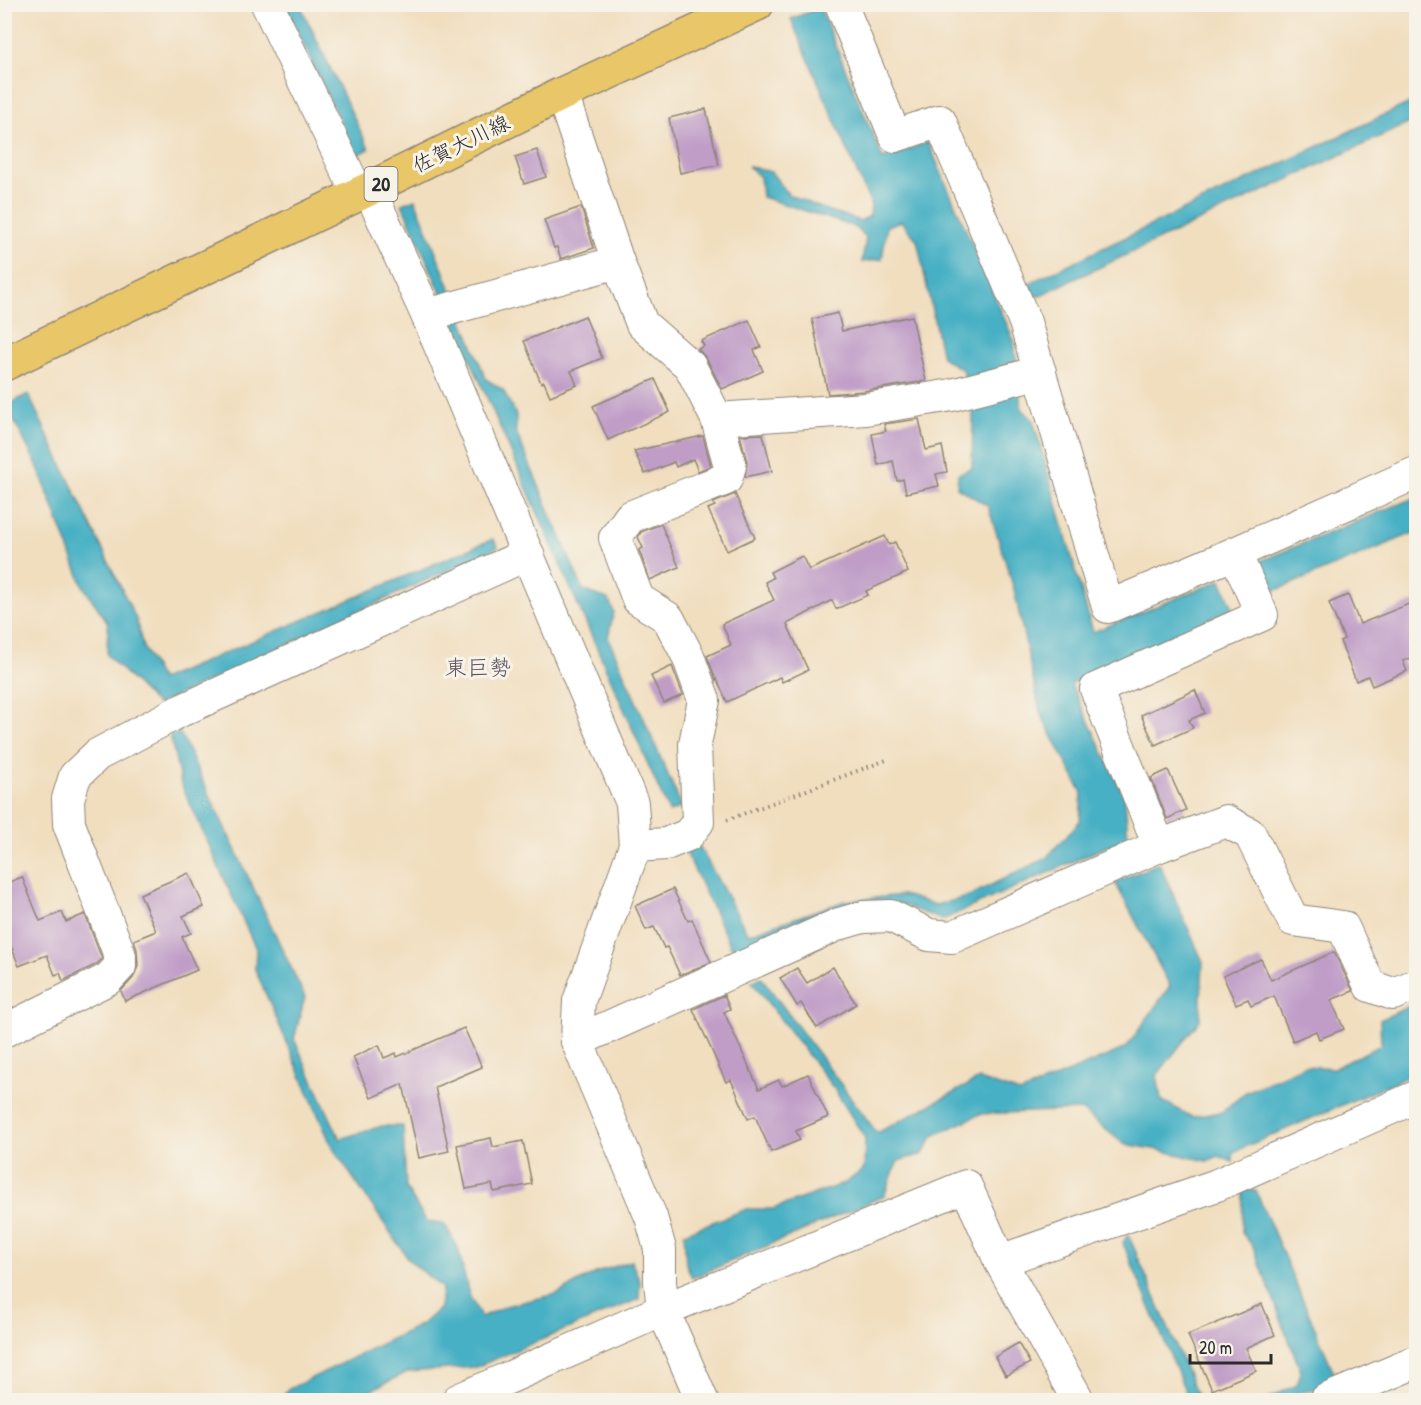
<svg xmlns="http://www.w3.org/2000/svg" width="1421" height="1405" font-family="'Patrick Hand','Klee One',sans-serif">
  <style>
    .water { fill: #46b0c4; stroke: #386e78; stroke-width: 1.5 }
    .building { fill: #bf9dc7 }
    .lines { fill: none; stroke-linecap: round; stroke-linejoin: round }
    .minor-casing { stroke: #8e8475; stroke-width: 34 }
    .major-casing { stroke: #8e8475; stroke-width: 36 }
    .path { stroke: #8e8475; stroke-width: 4; stroke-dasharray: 1.5 4.5; stroke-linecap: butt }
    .minor { stroke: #fff; stroke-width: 32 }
    .major { stroke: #e9c769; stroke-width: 33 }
    .labels { text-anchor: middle; stroke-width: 6; stroke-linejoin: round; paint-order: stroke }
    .shield { fill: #f7f3e8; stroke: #686764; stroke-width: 1.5 }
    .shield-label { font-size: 20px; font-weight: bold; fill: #2b2b2b }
    .street-label { font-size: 21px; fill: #2b2b2b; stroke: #f7f3e8 }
    .neighbourhood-label { font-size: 22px; fill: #5f5362; stroke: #f7f3e8 }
  </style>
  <rect width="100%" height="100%" fill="#f7f3e8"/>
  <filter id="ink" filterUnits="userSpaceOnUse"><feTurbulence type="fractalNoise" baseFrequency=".0167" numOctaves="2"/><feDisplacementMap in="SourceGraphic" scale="12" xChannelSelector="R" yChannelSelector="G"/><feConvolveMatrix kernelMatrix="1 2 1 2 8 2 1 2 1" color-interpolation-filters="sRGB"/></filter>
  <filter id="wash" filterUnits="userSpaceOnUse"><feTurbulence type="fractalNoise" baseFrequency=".008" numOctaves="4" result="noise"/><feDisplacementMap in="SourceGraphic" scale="24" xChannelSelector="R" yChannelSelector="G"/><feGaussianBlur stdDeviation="1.35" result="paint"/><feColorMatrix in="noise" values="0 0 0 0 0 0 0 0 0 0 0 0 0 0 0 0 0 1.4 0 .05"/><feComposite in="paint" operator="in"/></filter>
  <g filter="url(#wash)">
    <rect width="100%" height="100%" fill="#f1debf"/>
    <g class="water">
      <polygon points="285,5 300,5 369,149 356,156"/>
      <polygon points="820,8 883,159 928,142 1014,341 1021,408 1033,420 1093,632 1221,580 1233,608 1071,684 1125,798 1128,837 942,920 898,903 750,954 731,947 685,850 698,844 748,934 845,901 903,895 936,905 967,897 1046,858 1080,821 1082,793 1040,712 1014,589 988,506 957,487 958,474 972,468 973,411 963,370 942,357 917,240 901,221 887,226 882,259 862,262 866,237 855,227 762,197 760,177 748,166 771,172 789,195 826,210 860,221 870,216 871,205 791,19"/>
      <polygon points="1416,100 1416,120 1036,297 1029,283"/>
      <polygon points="415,199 486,379 503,390 516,415 516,432 583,590 608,599 614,612 608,637 682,807 669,812 402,204"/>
      <polygon points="28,394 136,619 143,647 161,680 493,539 498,547 157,705 107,655 108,623 83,586 37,465 6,406"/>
      <polygon points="1416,497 1416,532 1272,592 1258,562"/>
      <polygon points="180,733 305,997 294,1039 340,1139 382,1126 403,1126 406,1188 426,1221 445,1225 458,1248 469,1295 481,1317 506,1306 557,1294 596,1273 631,1261 640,1281 639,1299 476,1367 408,1372 350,1400 280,1400 287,1390 422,1324 440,1308 442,1288 409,1260 332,1147 255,969 256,949 181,784 170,735"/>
      <polygon points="1159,863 1203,962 1200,1020 1157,1075 1161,1100 1192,1117 1222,1112 1246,1092 1304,1066 1334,1068 1381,1045 1380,1020 1416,1003 1416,1073 1233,1152 1233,1162 1219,1156 1207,1161 1154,1149 1124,1144 1081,1110 980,1114 933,1136 923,1154 898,1161 884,1196 692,1278 686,1264 684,1233 747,1209 773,1209 845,1183 864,1169 865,1138 835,1090 752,982 761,977 877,1133 979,1079 1020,1093 1126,1048 1170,986 1115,882"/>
      <polygon points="1243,1188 1256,1191 1335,1375 1331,1388 1294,1393 1280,1400 1265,1400 1297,1385 1301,1372 1253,1246 1242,1233"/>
      <polygon points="1128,1234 1199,1400 1189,1400 1123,1243"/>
    </g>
    <g id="blocks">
      <g class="building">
        <polygon points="706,109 719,165 680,173 669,118"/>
        <polygon points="537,150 546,177 524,184 515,157"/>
        <polygon points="581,207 594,248 561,259 557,247 554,248 544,220"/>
        <polygon points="838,313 842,331 912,316 926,381 864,391 828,394 812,319"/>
        <polygon points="585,316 602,358 571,371 577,385 550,396 544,382 541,383 524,341"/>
        <polygon points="749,320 761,347 754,350 763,371 722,389 706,358 698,349 704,346 701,341"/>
        <polygon points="655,379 670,412 608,440 593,406"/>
        <polygon points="919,419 926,450 942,446 947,472 936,474 939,486 906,493 903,479 897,481 893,461 878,465 872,434 886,431 884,424"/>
        <polygon points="763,434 772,471 745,477 747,462 740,435"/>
        <polygon points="703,436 711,466 698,471 693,459 676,467 674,462 645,474 634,451"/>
        <polygon points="735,494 755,538 727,551 708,509 715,506 713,503"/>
        <polygon points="661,524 679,567 650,580 639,550 643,548 638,537 641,532"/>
        <polygon points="885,536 889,545 895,542 908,572 866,591 868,595 836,609 832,600 787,624 808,670 782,682 780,677 727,702 717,679 716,680 707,656 731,645 722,624 774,600 765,582 773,578 770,572 802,556 809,570"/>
        <polygon points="1348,595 1360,624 1416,601 1416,656 1403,661 1407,671 1372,686 1368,676 1356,681 1340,641 1344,639 1329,603"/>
        <polygon points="672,666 683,695 664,703 651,676"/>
        <polygon points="1195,690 1205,713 1189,720 1193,728 1155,745 1141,715"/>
        <polygon points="1168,770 1186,810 1167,819 1151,778"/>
        <polygon points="189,873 204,907 183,916 191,933 182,937 197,970 125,1001 121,991 133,978 138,966 137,950 134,940 156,931 140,894"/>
        <polygon points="22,877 40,921 62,912 66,922 85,914 102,959 97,964 63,981 60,973 55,975 47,955 19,966 4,928 4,884"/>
        <polygon points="673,889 688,921 692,919 711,962 680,975 667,947 664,948 654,927 646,930 635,906"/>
        <polygon points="1334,952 1353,991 1331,1000 1344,1029 1319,1039 1316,1031 1293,1041 1274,996 1251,1006 1248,999 1236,1004 1223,976 1261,959 1271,980"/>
        <polygon points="833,967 856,1004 817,1028 801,1003 797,1006 780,978 797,968 807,983"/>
        <polygon points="724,995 730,1009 724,1012 759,1089 779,1080 782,1086 808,1074 828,1117 796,1131 800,1140 771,1152 755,1116 748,1119 731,1080 726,1082 693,1009"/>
        <polygon points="464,1028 482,1067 435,1087 449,1151 419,1158 403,1084 371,1098 353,1057 379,1045 384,1058 396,1053 397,1057"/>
        <polygon points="491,1138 493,1147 523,1141 532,1184 494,1192 492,1184 466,1189 457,1145"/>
        <polygon points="1262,1304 1275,1335 1246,1348 1256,1371 1212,1390 1188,1335"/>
        <polygon points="1018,1343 1030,1363 1006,1376 995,1357"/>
      </g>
    </g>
  </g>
  <g filter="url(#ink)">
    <use href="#blocks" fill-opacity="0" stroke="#8e8475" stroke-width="1.5"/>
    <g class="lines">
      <defs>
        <g id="minor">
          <polyline points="267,4 358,194"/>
          <polyline points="841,4 895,136 940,121 1025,322 1108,607 1235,553 1416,473"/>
          <polyline points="562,94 618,262 642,324 690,366 717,419 866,409 952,395 1040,372"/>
          <polyline points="369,189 427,315 632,803 635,846 579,1001 577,1041 651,1217 660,1249 660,1282 663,1310 702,1400"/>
          <polyline points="427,315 618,262"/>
          <polyline points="635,846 666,844 688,835 698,822 695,744 704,700 688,656 668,618 638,599 615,538 630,517 726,479 730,466 717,419"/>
          <polyline points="1159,846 1096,689 1262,615 1235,553"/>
          <polyline points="4,1031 108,979 120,966 120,956 116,945 69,824 68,799 75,776 97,755 180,711 528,554"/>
          <polyline points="577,1041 839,924 863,917 891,916 929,935 952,937 1159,846 1226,821 1250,834 1293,920 1343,927 1370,986 1393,994 1416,985"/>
          <polyline points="1000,1261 1217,1185 1416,1097"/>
          <polyline points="458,1400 663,1310 966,1186 1000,1261 1078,1400"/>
          <polyline points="1326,1400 1416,1362"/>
        </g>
        <polyline id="major" points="4,364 369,189 562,94 757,4"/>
      </defs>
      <use href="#minor" class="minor-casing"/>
      <use href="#major" class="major-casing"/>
      <polyline class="path" points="727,820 889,759"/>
      <use href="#minor" class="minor"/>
      <use href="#major" class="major"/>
    </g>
  </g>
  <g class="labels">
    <rect class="shield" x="364.5" y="167" width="33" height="34" rx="4.5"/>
    <g class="shield-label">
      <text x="381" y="191">20</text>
    </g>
    <g class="street-label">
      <text transform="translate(461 144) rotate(-26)" y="7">佐賀大川線</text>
    </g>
    <g class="neighbourhood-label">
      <text x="478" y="675">東巨勢</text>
    </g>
  </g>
  <rect width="1421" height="1405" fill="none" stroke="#f7f3e8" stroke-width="24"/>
  <path d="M1190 1354v9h81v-9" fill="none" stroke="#2b2b2b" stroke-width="3"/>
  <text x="1199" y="1354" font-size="18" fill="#2b2b2b" stroke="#f7f3e8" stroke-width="4.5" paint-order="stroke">20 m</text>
</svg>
